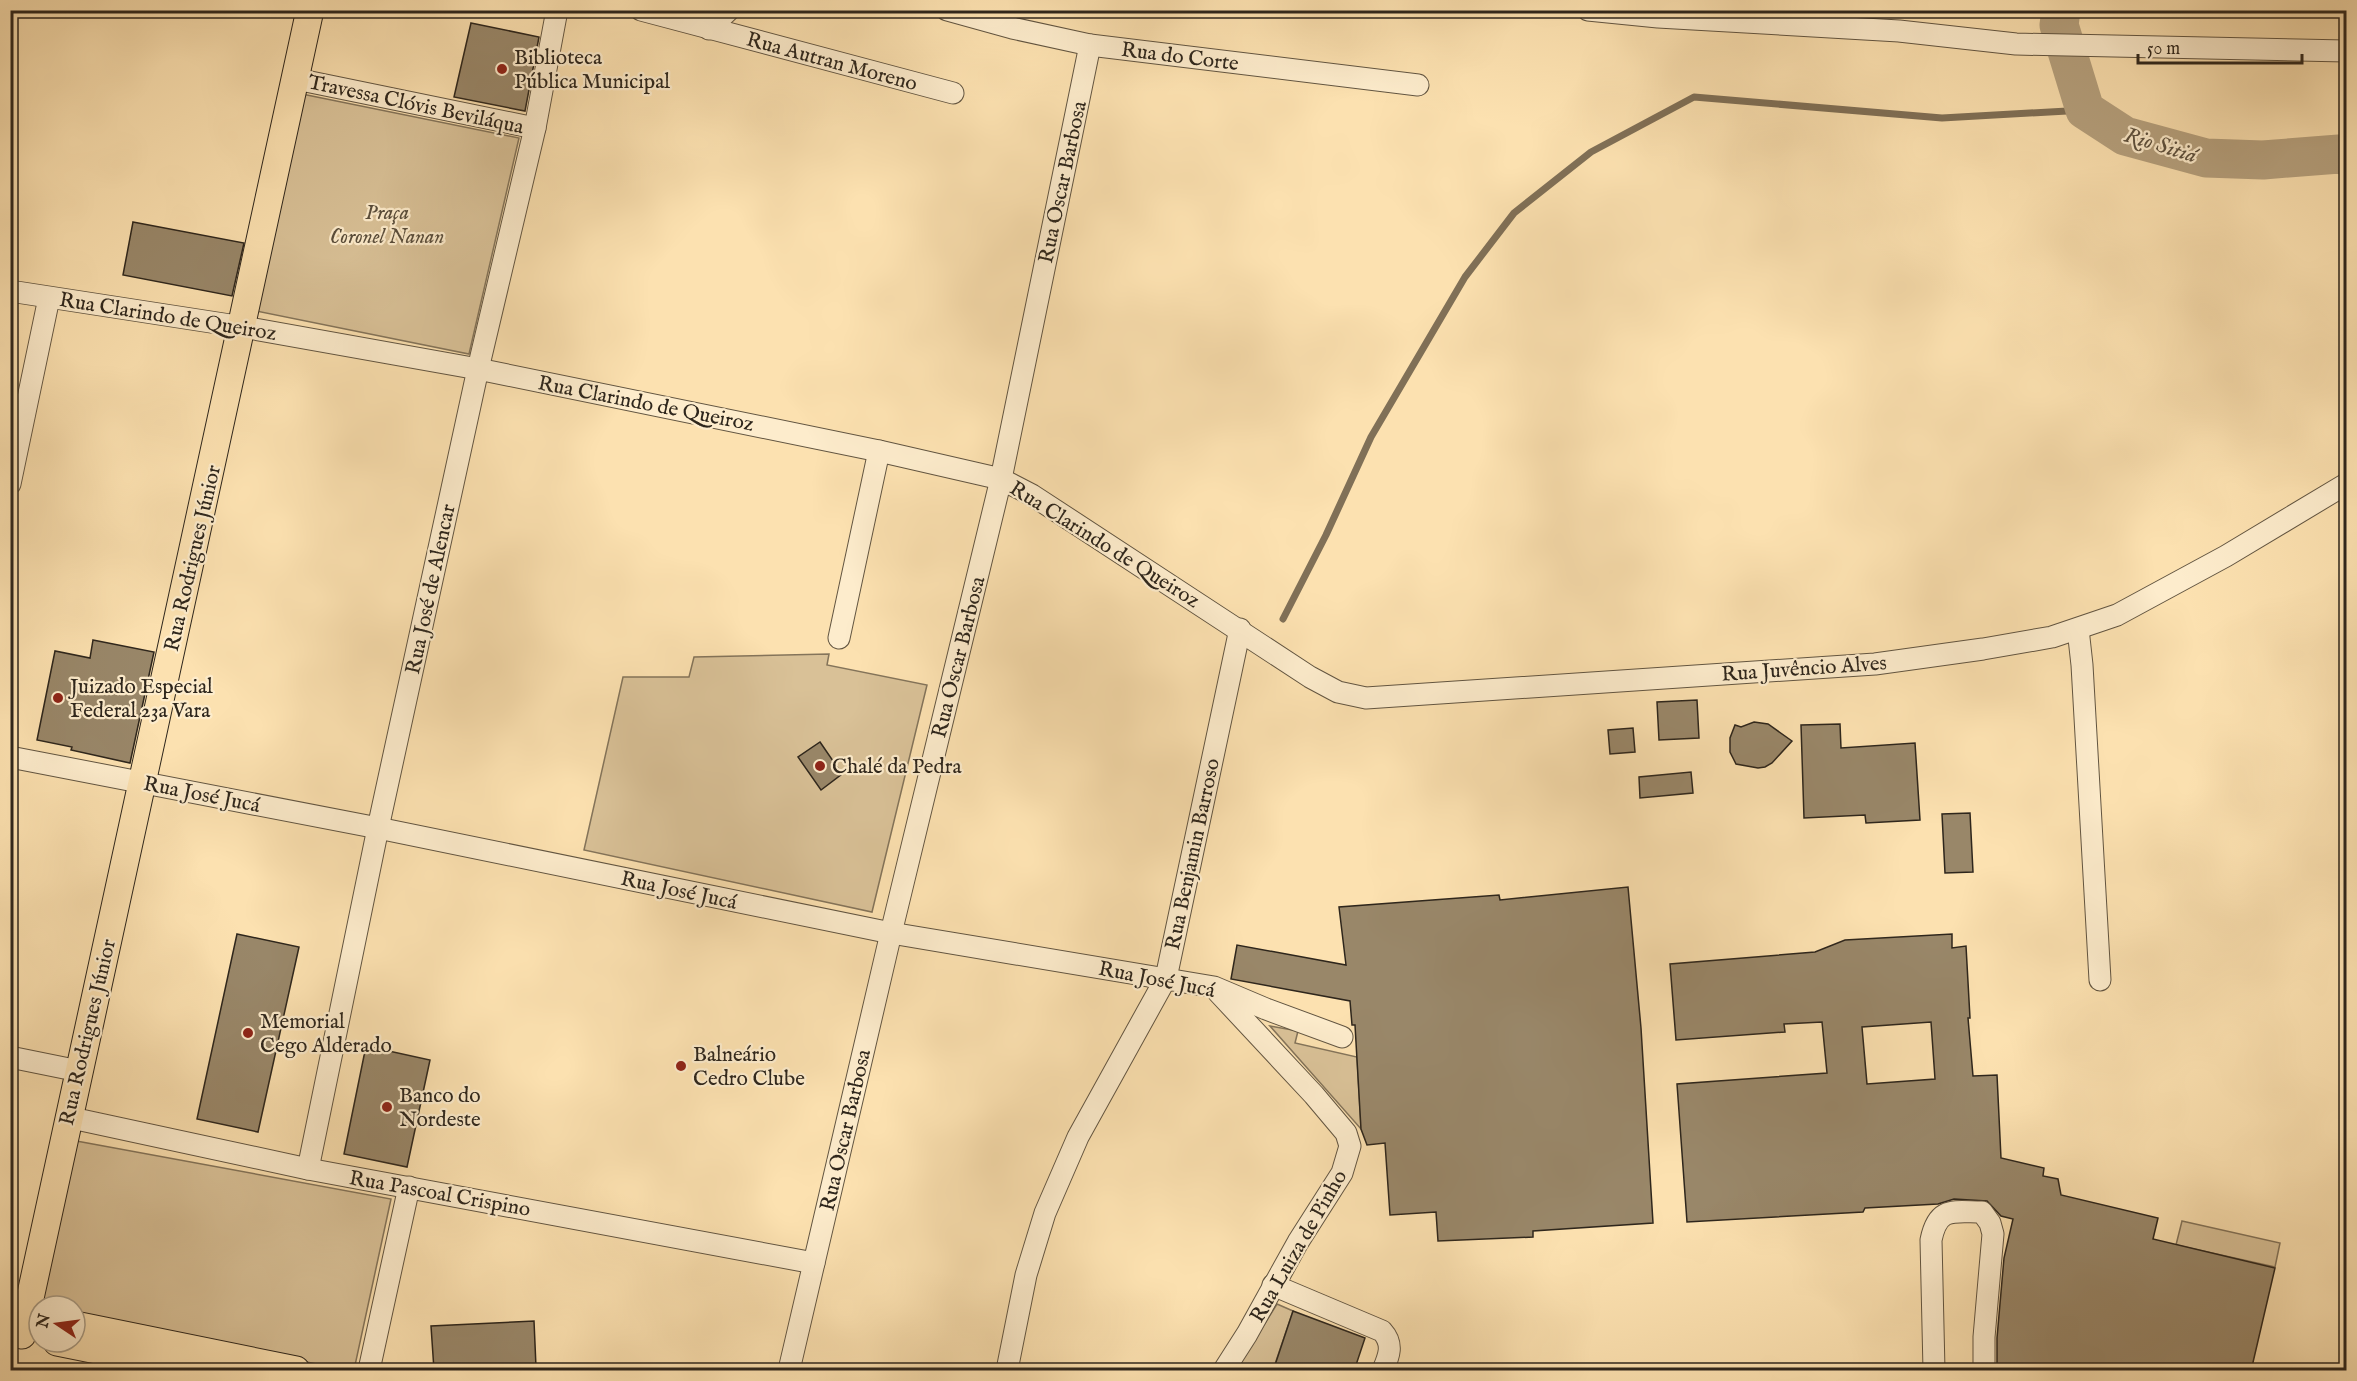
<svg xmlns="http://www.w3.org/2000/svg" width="2357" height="1381" font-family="'IM FELL English',serif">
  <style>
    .green { fill: #d9c197; stroke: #84745a; stroke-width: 1.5 }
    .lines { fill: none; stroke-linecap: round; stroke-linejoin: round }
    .stream { stroke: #807057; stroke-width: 7 }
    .river { stroke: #b6a17e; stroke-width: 39 }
    .building { fill: #998769; stroke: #2e261c; stroke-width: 1.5; fill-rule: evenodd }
    .minor-casing { stroke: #625541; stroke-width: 23 }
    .major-casing { stroke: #2e261c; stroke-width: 29 }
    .minor { stroke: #fdeccc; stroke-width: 21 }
    .major { stroke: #fce1b0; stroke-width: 27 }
    .poi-dot { fill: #8f2418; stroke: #fdeccc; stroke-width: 2 }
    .labels { text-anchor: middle; stroke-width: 4.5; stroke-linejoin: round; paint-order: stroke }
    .street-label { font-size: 21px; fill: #2e261c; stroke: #fdeccc }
    .poi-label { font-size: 21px; fill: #2e261c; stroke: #fdeccc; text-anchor: start }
    .park-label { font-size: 21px; font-style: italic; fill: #594d3b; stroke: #fdeccc }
    .water-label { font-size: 22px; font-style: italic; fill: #5e513e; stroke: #fdeccc }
  </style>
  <rect width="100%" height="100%" fill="#fce1b0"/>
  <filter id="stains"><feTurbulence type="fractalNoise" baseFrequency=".00333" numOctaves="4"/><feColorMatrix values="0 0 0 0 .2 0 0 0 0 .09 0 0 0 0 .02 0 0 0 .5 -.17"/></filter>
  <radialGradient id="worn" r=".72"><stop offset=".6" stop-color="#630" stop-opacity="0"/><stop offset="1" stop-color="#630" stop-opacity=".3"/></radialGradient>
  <g class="green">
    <polygon points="302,94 519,138 469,354 256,311"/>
    <polygon points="829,654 827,665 927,685 872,912 584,850 623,677 689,677 694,657"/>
    <polygon points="1270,1026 1298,1031 1295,1043 1357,1057 1361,1129"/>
    <polygon points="71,1140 391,1199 354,1370 345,1370 75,1314 75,1306 39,1306"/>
    <polygon points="2182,1221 2280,1243 2275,1267 2176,1245"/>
    <polygon points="1277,1304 1293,1311 1273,1370 1236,1370"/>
  </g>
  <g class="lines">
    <polyline class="stream" points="1283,619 1326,535 1371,437 1465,277 1514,213 1591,152 1694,97 1942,118 2085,110"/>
    <polyline class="river" points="2061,10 2059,25 2085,110 2125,136 2206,158 2263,160 2339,154 2346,156"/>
  </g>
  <g class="building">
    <polygon points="471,23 539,37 525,111 454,97"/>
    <polygon points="133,222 244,243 232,296 123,275"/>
    <polygon points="93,640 154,652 130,763 71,750 72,747 37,740 55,651 90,658"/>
    <polygon points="1697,700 1699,738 1659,740 1657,702"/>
    <polygon points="1754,722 1768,724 1792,741 1772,763 1765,767 1758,768 1736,764 1730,752 1730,738 1735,725 1741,727"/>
    <polygon points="1840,724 1841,748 1915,743 1920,820 1866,823 1865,815 1804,818 1801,725"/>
    <polygon points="1633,728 1635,752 1610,754 1608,730"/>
    <polygon points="820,742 842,774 821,790 798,757"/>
    <polygon points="1691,772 1693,793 1640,798 1639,777"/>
    <polygon points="1970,813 1973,872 1945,873 1942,814"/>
    <polygon points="1628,887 1641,1028 1653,1223 1533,1231 1533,1237 1438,1241 1436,1212 1390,1215 1385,1143 1367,1145 1361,1129 1355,1025 1352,1025 1350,1001 1231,979 1237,945 1346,965 1339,907 1499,895 1500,900"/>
    <polygon points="237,934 299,947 258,1132 197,1119"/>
    <path d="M 1952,934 L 1952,948 L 1966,946 L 1970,1018 L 1968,1018 L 1973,1076 L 1997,1075 L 2001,1158 L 2044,1168 L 2043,1176 L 2058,1179 L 2061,1195 L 2158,1218 L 2153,1239 L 2275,1268 L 2251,1371 L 1997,1371 L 1997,1338 L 2004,1258 L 2013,1219 L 2001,1216 L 1987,1201 L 1954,1199 L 1938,1204 L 1865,1208 L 1863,1212 L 1687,1222 L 1677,1084 L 1827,1073 L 1822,1022 L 1784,1024 L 1785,1032 L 1676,1040 L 1670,964 L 1815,952 L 1845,940 ZM 1931,1022 L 1935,1079 L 1867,1084 L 1862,1027 Z"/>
    <polygon points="366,1046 430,1060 407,1167 344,1154"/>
    <polygon points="1293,1311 1365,1338 1354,1371 1273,1371"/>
    <polygon points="534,1321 536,1367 434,1370 431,1326"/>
  </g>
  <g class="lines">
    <defs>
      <g id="minor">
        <polyline points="641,10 953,93"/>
        <polyline points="947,10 1012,28 1090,45 1418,85"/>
        <polyline points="1588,10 1658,17 1899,31 2016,44 2346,51"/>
        <polyline points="709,29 729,10"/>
        <polyline points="296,79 535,128"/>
        <polyline points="10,291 243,327 478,369 879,451 1001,479 1032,495 1310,677 1338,692 1366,698 1875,664 1983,649 2052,637 2117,615 2226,556 2346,484"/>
        <polyline points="10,484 49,298"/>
        <polyline points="2078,629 2082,665 2100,980"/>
        <polyline points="839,638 879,451"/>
        <polyline points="10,757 378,828 891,933 1214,987 1266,1009 1342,1037"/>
        <polyline points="1218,992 1314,1095 1346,1133 1350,1146 1342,1173 1298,1242 1247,1334 1224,1370"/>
        <polyline points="10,1057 79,1071"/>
        <polyline points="67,1117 308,1169 814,1263"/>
        <polyline points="308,1169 378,828 478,369 535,128 557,10"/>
        <path d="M 1273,1285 L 1382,1331 C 1394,1344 1389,1356 1383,1370"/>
        <polyline points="369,1370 409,1187"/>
        <polyline points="789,1370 891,933 1001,479 1090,45"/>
        <polyline points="1007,1370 1026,1275 1045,1213 1078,1137 1166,978 1240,629"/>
        <path d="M 1934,1370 L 1931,1240 C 1938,1206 1953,1212 1982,1212 L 1990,1223 L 1993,1234 L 1984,1337 L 1984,1370"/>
      </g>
      <g id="major">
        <polyline points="75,1325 296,1370"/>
        <path d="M 22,1335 C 116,893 216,452 310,10"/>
        <polyline points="57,1342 196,1370"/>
      </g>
    </defs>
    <use href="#minor" class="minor-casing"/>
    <use href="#major" class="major-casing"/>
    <use href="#minor" class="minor"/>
    <use href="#major" class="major"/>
  </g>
  <g class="poi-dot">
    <circle cx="502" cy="69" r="6"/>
    <circle cx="58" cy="698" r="6"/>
    <circle cx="820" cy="766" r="6"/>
    <circle cx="248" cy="1033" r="6"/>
    <circle cx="681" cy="1066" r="6"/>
    <circle cx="387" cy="1107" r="6"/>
  </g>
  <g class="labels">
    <g class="street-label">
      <text transform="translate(1180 56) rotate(7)" y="7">Rua do Corte</text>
      <text transform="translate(832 61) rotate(15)" y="7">Rua Autran Moreno</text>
      <text transform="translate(416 104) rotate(12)" y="7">Travessa Clóvis Beviláqua</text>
      <text transform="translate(1062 182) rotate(-78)" y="7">Rua Oscar Barbosa</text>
      <text transform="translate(168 316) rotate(9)" y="7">Rua Clarindo de Queiroz</text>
      <text transform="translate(646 403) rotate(11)" y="7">Rua Clarindo de Queiroz</text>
      <text transform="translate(1105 544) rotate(32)" y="7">Rua Clarindo de Queiroz</text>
      <text transform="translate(192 558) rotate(-77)" y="7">Rua Rodrigues Júnior</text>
      <text transform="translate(430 589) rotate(-78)" y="7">Rua José de Alencar</text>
      <text transform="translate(958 657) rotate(-76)" y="7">Rua Oscar Barbosa</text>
      <text transform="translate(1804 668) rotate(-4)" y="7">Rua Juvêncio Alves</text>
      <text transform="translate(202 794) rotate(11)" y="7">Rua José Jucá</text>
      <text transform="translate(1192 854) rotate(-78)" y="7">Rua Benjamin Barroso</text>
      <text transform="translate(679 890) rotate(12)" y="7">Rua José Jucá</text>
      <text transform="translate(1157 979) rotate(11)" y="7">Rua José Jucá</text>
      <text transform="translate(87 1032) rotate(-77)" y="7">Rua Rodrigues Júnior</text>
      <text transform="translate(845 1130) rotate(-77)" y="7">Rua Oscar Barbosa</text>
      <text transform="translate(440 1193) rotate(10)" y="7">Rua Pascoal Crispino</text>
      <text transform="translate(1298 1246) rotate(-60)" y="7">Rua Luiza de Pinho</text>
    </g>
    <g class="poi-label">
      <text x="514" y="64">Biblioteca<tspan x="514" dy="24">Pública Municipal</tspan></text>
      <text x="70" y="693">Juizado Especial<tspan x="70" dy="24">Federal 23a Vara</tspan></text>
      <text x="832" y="773">Chalé da Pedra</text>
      <text x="260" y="1028">Memorial<tspan x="260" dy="24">Cego Alderado</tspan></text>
      <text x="693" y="1061">Balneário<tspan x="693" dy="24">Cedro Clube</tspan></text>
      <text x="399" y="1102">Banco do<tspan x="399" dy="24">Nordeste</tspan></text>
    </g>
    <g class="park-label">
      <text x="387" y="219">Praça<tspan x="387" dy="24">Coronel Nanan</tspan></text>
    </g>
    <g class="water-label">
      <text transform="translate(2161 144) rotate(17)" y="8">Rio Sitiá</text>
    </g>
  </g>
  <rect width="2357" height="1381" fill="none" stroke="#fce1b0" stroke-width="36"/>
  <rect x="12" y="12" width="2333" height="1357" fill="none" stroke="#2e261c" stroke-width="3"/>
  <rect x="18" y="18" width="2321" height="1345" fill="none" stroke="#2e261c" stroke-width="1.5"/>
  <g transform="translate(57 1324) rotate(283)"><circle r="28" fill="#fdeccc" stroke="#aa9d86" stroke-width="1.5"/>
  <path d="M0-4.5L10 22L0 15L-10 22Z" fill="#8f2418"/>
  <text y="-9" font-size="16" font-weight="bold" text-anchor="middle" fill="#2e261c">N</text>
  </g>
  <path d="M2138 54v9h164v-9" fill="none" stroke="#2e261c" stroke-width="3"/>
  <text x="2147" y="54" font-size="18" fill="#2e261c" stroke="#fdeccc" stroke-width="4.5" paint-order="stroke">50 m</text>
  <rect width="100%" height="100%" filter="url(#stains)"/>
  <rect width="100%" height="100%" fill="url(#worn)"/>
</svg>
